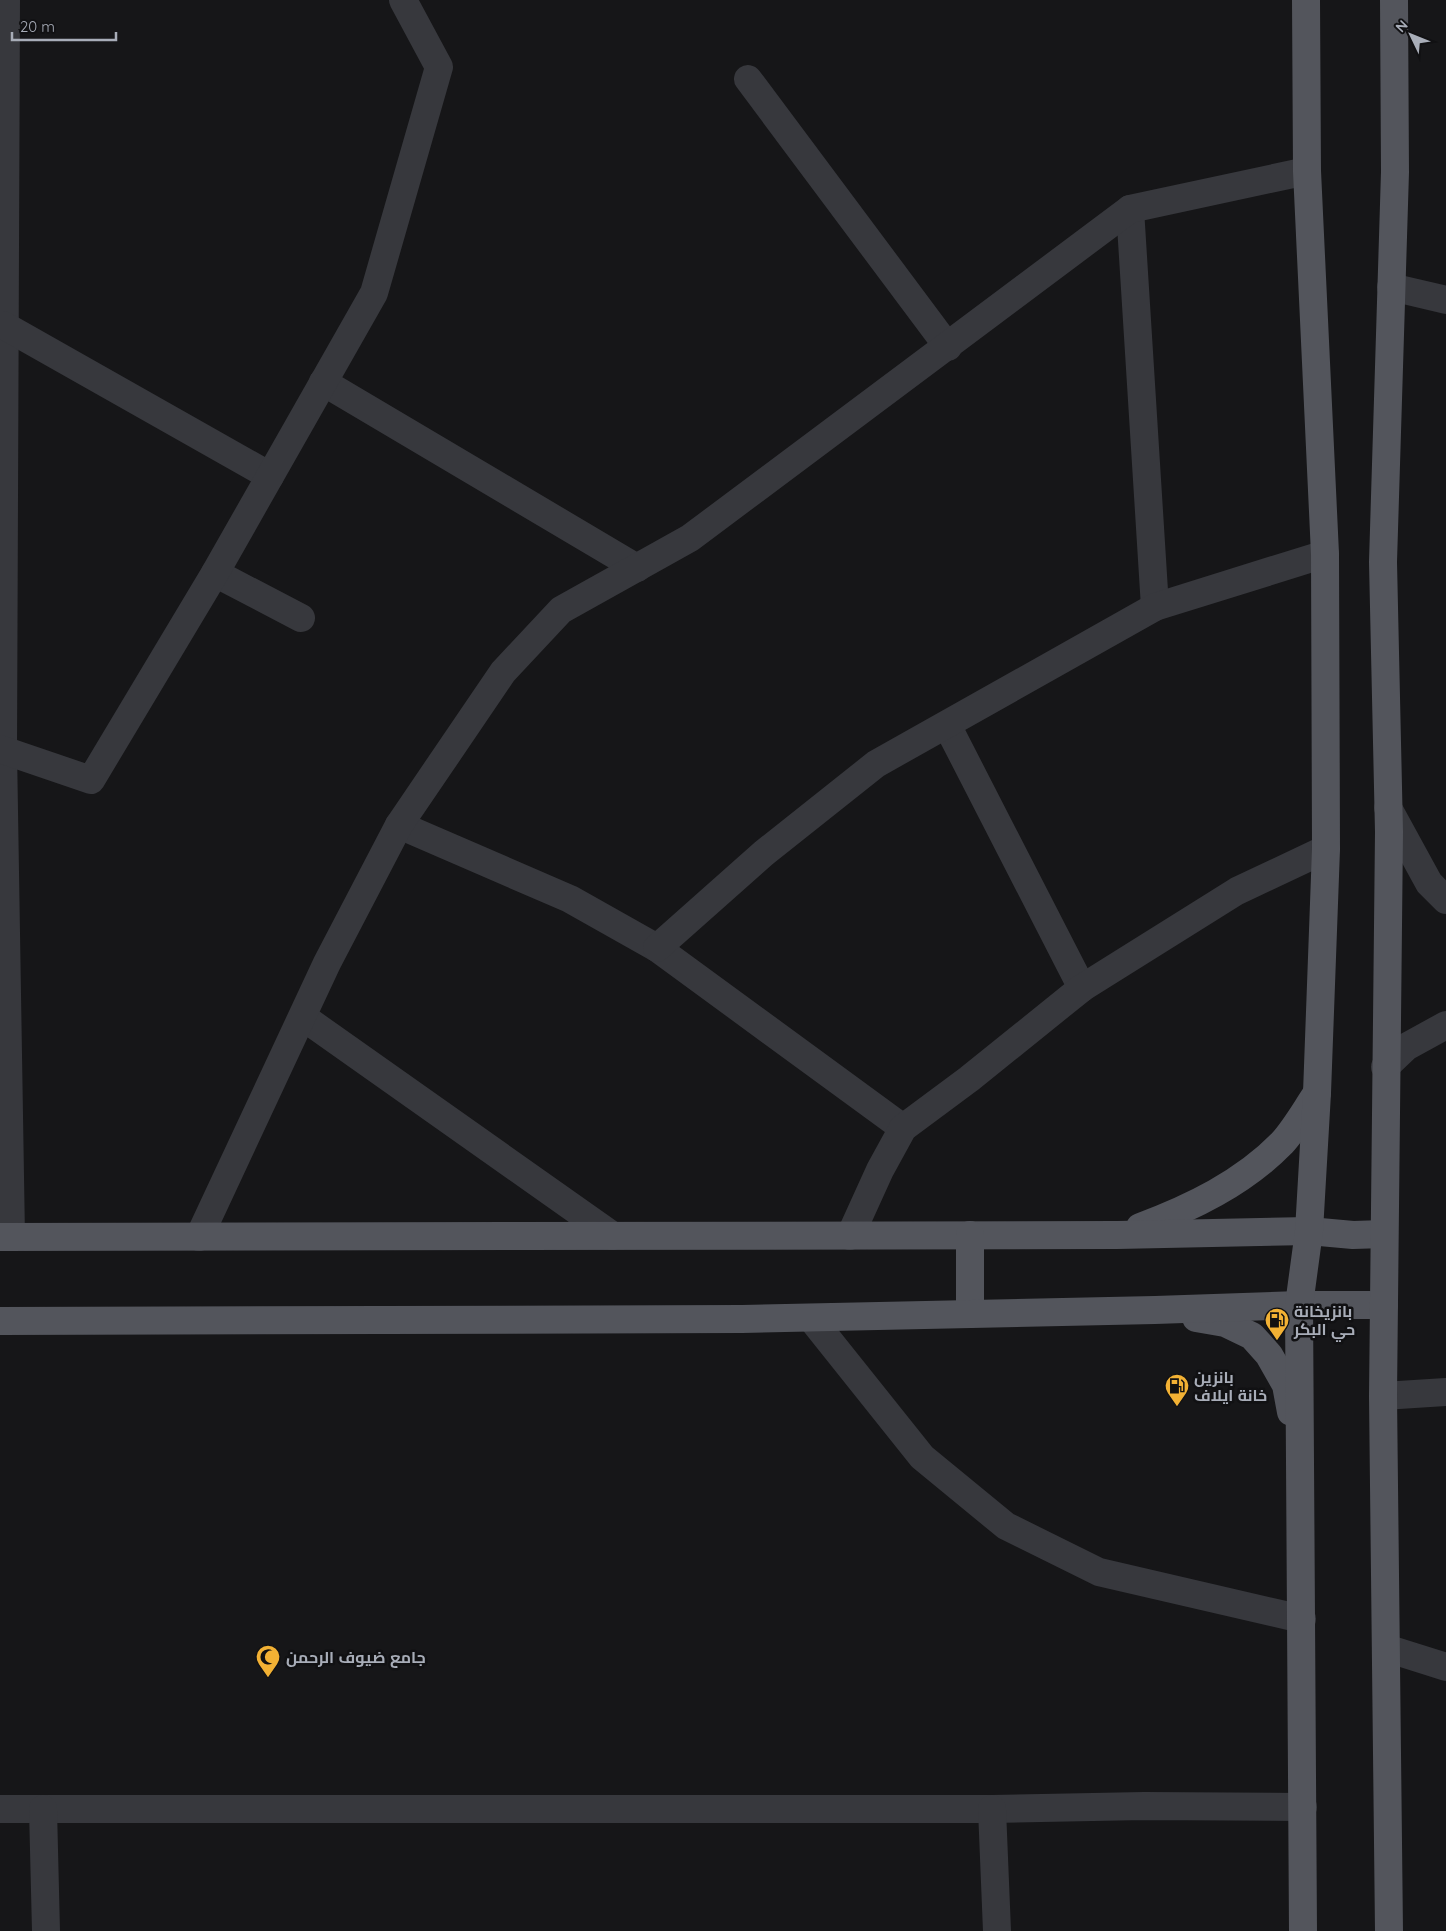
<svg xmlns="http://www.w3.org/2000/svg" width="1446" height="1931" font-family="Quicksand,Cairo,sans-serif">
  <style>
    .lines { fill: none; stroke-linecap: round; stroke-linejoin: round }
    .minor { stroke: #37383d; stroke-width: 28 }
    .major { stroke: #53555c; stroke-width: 28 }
    .labels { text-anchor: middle; stroke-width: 5; stroke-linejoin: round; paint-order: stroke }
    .poi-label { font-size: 16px; font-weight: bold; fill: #a8adb8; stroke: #111113; text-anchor: start }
  </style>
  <rect width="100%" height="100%" fill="#161618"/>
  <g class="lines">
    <g class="minor">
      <polyline points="6,0 3,750 11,1237"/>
      <polyline points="748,79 948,347"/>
      <polyline points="1130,209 1155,607"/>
      <polyline points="1391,287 1446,300"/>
      <polyline points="0,325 3,325 270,476"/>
      <polyline points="323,382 637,568"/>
      <polyline points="215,573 301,618"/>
      <polyline points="947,725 1082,988"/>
      <polyline points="0,749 91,780 215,573 374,293 439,67 403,0"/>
      <polyline points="1388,808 1429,883 1446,900"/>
      <polyline points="399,825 570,899 657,948 903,1128"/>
      <polyline points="657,948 764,853 876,764 1155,607 1325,554"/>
      <polyline points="303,1017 613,1236"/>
      <polyline points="1385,1067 1406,1047 1446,1025"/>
      <polyline points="850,1236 880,1170 903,1128 969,1079 1082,988 1237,891 1326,849"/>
      <polyline points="199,1237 327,963 399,825 503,672 561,610 690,538 1130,209 1307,171"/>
      <polyline points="811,1318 922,1457 1006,1526 1099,1572 1302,1619"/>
      <polyline points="1383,1396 1446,1392"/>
      <polyline points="1386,1648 1446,1667"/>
      <polyline points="0,1809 992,1809 1144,1806 1303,1807"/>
      <polyline points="43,1809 46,1931"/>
      <polyline points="992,1809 997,1931"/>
    </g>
    <g class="major">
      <path d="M 1140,1227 C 1191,1208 1243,1183 1282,1143 C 1295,1129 1306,1109 1317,1093"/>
      <polyline points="0,1237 1117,1235 1309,1231 1353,1235 1384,1234"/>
      <polyline points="970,1314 970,1235"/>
      <polyline points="1196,1318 1225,1323 1252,1336 1269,1355 1286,1385 1291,1412"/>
      <polyline points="0,1321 742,1319 1155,1310 1299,1305 1384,1305"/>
      <polyline points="1303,1931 1299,1305 1309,1231 1317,1093 1326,849 1325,554 1307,171 1306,0"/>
      <polyline points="1389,1931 1383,1396 1389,832 1383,562 1395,172 1394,0"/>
    </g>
  </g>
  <defs>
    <symbol id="fuel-pin" viewBox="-11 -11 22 30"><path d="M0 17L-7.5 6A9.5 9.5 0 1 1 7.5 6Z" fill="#f2b134" stroke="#111113"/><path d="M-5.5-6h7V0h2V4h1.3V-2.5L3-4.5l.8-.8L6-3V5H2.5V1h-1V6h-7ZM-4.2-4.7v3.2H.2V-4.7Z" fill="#111"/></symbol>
    <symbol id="mosque-pin" viewBox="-11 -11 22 30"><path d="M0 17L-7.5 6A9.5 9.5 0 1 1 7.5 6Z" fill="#f2b134" stroke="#111113"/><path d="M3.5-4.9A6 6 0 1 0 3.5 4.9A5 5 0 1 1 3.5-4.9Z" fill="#111"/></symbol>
  </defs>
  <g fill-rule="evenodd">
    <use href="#fuel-pin" x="1263" y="1306" width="28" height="38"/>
    <use href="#fuel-pin" x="1163" y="1372" width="28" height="38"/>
    <use href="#mosque-pin" x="254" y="1643" width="28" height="38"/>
  </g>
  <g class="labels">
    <g class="poi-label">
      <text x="1294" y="1317">بانزيخانة<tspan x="1294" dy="18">حي البكر</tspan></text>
      <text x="1194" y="1383">بانزين<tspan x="1194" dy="18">خانة ايلاف</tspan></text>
      <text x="286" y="1663">جامع ضيوف الرحمن</text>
    </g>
  </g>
  <g transform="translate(1411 35) rotate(313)" stroke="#111113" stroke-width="4" paint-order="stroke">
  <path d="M0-4L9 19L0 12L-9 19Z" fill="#a8adb8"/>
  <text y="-8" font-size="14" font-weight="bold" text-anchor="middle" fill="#a8adb8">N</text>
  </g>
  <path d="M12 32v8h104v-8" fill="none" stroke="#a8adb8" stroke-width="2.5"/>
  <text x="20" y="32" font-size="15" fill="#a8adb8" stroke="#111113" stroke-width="4" paint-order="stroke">20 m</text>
</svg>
